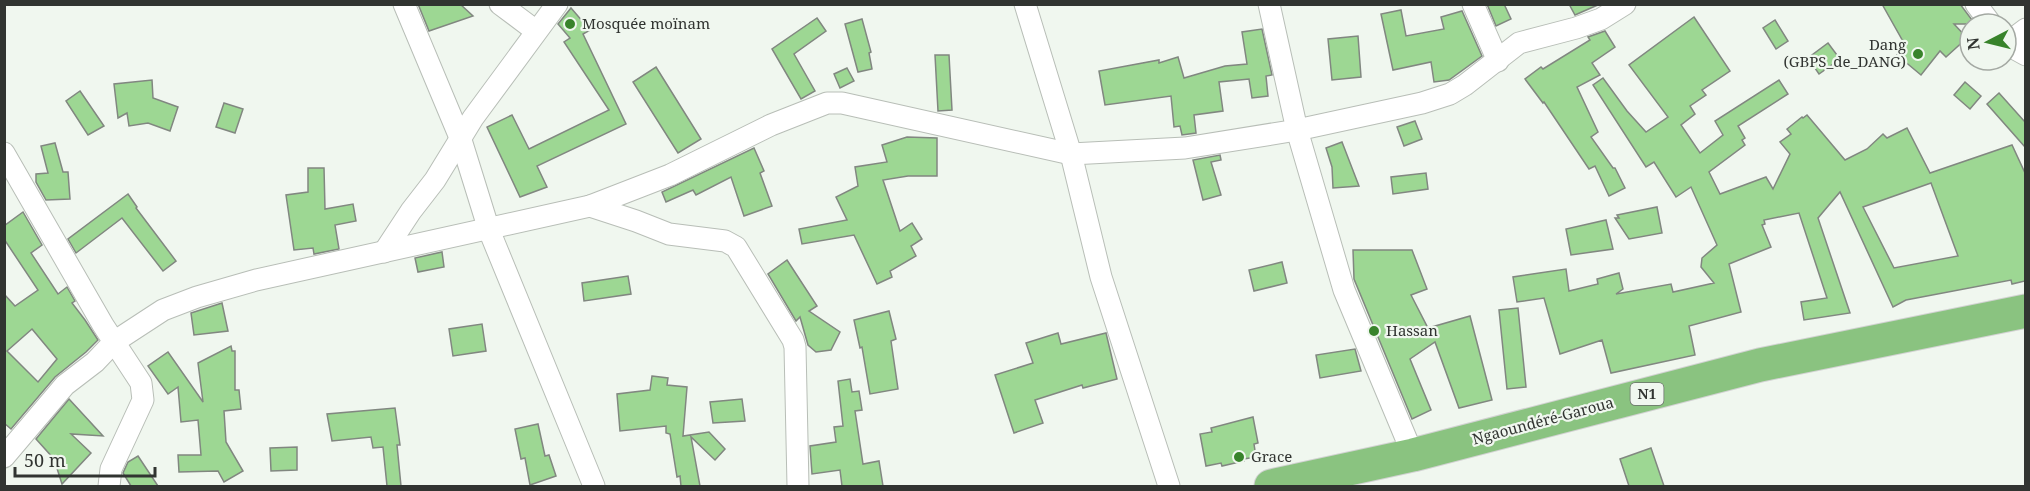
<svg xmlns="http://www.w3.org/2000/svg" width="2030" height="491" font-family="'Noto Serif',serif">
  <style>
    .building { fill: #9dd793; stroke: #818780; stroke-width: 1.5; fill-rule: evenodd }
    .lines { fill: none; stroke-linecap: round; stroke-linejoin: round }
    .minor-casing { stroke: #b8beb7; stroke-width: 23 }
    .trunk-casing { stroke: #d2d2d2; stroke-width: 35 }
    .minor { stroke: #fff; stroke-width: 21 }
    .trunk { stroke: #8ac380; stroke-width: 33 }
    .poi-dot { fill: #38832b; stroke: #f0f7ef; stroke-width: 2 }
    .labels { text-anchor: middle; stroke-width: 4.5; stroke-linejoin: round; paint-order: stroke }
    .shield { fill: #f0f7ef; stroke: #6a6e6a; stroke-width: 1.5 }
    .shield-label { font-size: 14px; font-weight: bold; fill: #313431 }
    .poi-label { font-size: 15px; fill: #313431; stroke: #f0f7ef; text-anchor: start }
    .street-label { font-size: 15px; fill: #313431; stroke: #f0f7ef }
  </style>
  <rect width="100%" height="100%" fill="#f0f7ef"/>
  <g class="building">
    <polygon points="418,4 460,4 473,16 429,31"/>
    <polygon points="1487,4 1504,4 1511,19 1496,26"/>
    <polygon points="1569,4 1600,4 1575,15"/>
    <polygon points="1882,4 1960,4 1975,24 1954,24 1967,38 1946,57 1940,51 1921,75 1897,55 1905,45"/>
    <polygon points="571,8 590,30 583,34 626,124 537,166 547,187 520,197 487,127 512,115 529,149 609,110 564,42 570,38 558,24"/>
    <polygon points="1401,10 1406,36 1444,29 1441,17 1462,11 1482,56 1449,80 1434,82 1431,62 1393,70 1381,14"/>
    <path d="M 1694,17 L 1730,71 L 1702,90 L 1706,95 L 1690,106 L 1695,114 L 1681,125 L 1700,153 L 1723,135 L 1715,121 L 1779,80 L 1788,94 L 1738,126 L 1745,138 L 1742,140 L 1745,145 L 1709,172 L 1720,194 L 1766,177 L 1773,189 L 1790,154 L 1780,142 L 1791,134 L 1787,129 L 1802,117 L 1803,118 L 1807,115 L 1845,160 L 1867,149 L 1883,134 L 1887,138 L 1907,128 L 1930,173 L 2012,145 L 2025,173 L 2025,281 L 2012,284 L 2011,280 L 1906,300 L 1893,307 L 1840,192 L 1818,218 L 1850,313 L 1804,320 L 1801,302 L 1827,298 L 1799,213 L 1764,220 L 1765,224 L 1762,225 L 1771,247 L 1729,264 L 1741,312 L 1689,326 L 1695,355 L 1611,373 L 1602,340 L 1560,354 L 1544,298 L 1517,302 L 1513,277 L 1566,269 L 1569,291 L 1598,284 L 1597,279 L 1619,273 L 1623,289 L 1616,294 L 1671,284 L 1673,292 L 1714,283 L 1701,267 L 1702,258 L 1717,245 L 1691,187 L 1676,197 L 1654,162 L 1646,167 L 1593,85 L 1603,78 L 1627,111 L 1646,132 L 1668,117 L 1629,65 ZM 1931,183 L 1958,256 L 1894,268 L 1863,207 Z"/>
    <polygon points="817,18 826,31 794,54 815,91 801,99 772,49"/>
    <polygon points="862,19 871,52 869,53 872,69 858,72 845,24"/>
    <polygon points="1775,20 1788,41 1776,49 1763,28"/>
    <polygon points="1262,29 1272,75 1266,76 1268,96 1252,98 1249,79 1219,82 1223,111 1194,115 1196,133 1182,135 1180,126 1174,127 1171,96 1105,105 1099,71 1159,60 1159,63 1178,57 1184,78 1225,66 1247,64 1242,32"/>
    <polygon points="1605,31 1615,47 1592,63 1600,75 1577,87 1598,132 1591,137 1613,168 1615,168 1625,188 1609,196 1595,166 1589,169 1544,102 1543,103 1525,79 1541,67 1543,69 1590,40 1588,37"/>
    <polygon points="1358,36 1361,77 1332,80 1328,39"/>
    <polygon points="1828,43 1840,59 1819,74 1808,58"/>
    <polygon points="935,55 949,55 952,110 938,111"/>
    <polygon points="656,67 701,139 678,153 633,82"/>
    <polygon points="847,68 854,81 840,88 834,74"/>
    <polygon points="152,80 153,98 178,107 170,131 148,123 129,126 127,113 118,118 114,84"/>
    <polygon points="1965,82 1981,96 1970,109 1954,95"/>
    <polygon points="80,91 104,126 88,135 66,101"/>
    <polygon points="1999,93 2025,122 2025,147 1987,104"/>
    <polygon points="224,103 243,109 235,133 216,127"/>
    <polygon points="1415,121 1422,139 1404,146 1397,127"/>
    <polygon points="907,137 937,138 937,176 908,176 883,180 900,231 912,223 922,239 911,246 916,256 890,271 892,277 877,284 854,235 802,244 799,229 847,220 836,197 858,186 855,167 887,162 882,145"/>
    <polygon points="1342,142 1359,186 1333,188 1332,167 1326,148"/>
    <polygon points="55,143 63,172 68,172 70,199 46,200 36,182 36,174 48,173 41,146"/>
    <polygon points="754,148 764,171 760,173 772,206 744,216 731,177 696,195 693,190 666,202 662,192"/>
    <polygon points="1220,155 1221,160 1211,162 1221,195 1203,200 1193,160"/>
    <polygon points="308,168 324,168 325,209 353,204 356,221 335,225 339,249 314,254 313,248 294,250 286,195 308,192"/>
    <polygon points="1426,173 1428,189 1393,194 1391,177"/>
    <polygon points="128,194 137,207 136,208 176,261 163,271 122,218 76,253 68,239"/>
    <polygon points="1657,207 1662,233 1629,239 1615,218 1619,218 1617,215"/>
    <path d="M 23,212 L 42,245 L 31,253 L 58,294 L 67,287 L 75,301 L 72,303 L 85,320 L 98,340 L 86,352 L 55,377 L 11,429 L 4,423 L 4,294 L 15,306 L 38,290 L 4,239 L 4,226 ZM 32,329 L 57,359 L 38,382 L 7,351 Z"/>
    <polygon points="1606,220 1613,249 1571,255 1566,229"/>
    <polygon points="1353,250 1412,250 1427,289 1411,295 1428,328 1470,316 1492,400 1459,408 1435,342 1410,359 1431,410 1412,419 1354,279"/>
    <polygon points="442,252 444,267 418,272 415,258"/>
    <polygon points="787,260 817,306 809,311 840,332 831,350 816,352 808,345 800,317 796,321 768,274"/>
    <polygon points="1282,262 1287,283 1254,291 1249,270"/>
    <polygon points="628,276 631,294 584,301 582,283"/>
    <polygon points="222,303 228,331 194,335 191,313"/>
    <polygon points="1518,308 1526,387 1507,389 1499,310"/>
    <polygon points="889,311 896,339 891,341 898,389 870,394 862,347 860,348 854,320"/>
    <polygon points="482,324 486,351 453,356 449,329"/>
    <polygon points="1058,333 1061,344 1106,333 1117,379 1083,388 1082,385 1035,400 1043,423 1014,433 995,375 1033,363 1026,343"/>
    <polygon points="231,346 232,351 235,351 235,390 239,390 241,409 224,411 226,442 243,471 224,482 218,471 179,472 178,455 201,455 198,420 181,422 178,387 168,394 148,366 168,352 203,402 198,363"/>
    <polygon points="1355,349 1361,371 1320,378 1316,355"/>
    <polygon points="652,376 668,378 667,385 687,387 683,436 709,432 725,449 715,460 691,437 700,486 681,486 680,476 677,477 670,434 666,433 666,426 620,431 617,394 650,390"/>
    <polygon points="850,379 852,392 859,391 862,410 855,411 863,464 879,461 883,486 842,486 840,470 812,474 810,446 836,442 834,427 843,426 838,381"/>
    <polygon points="69,399 103,436 71,434 91,453 62,484 54,459 36,439"/>
    <polygon points="742,399 745,421 713,423 710,402"/>
    <polygon points="395,408 400,445 397,445 401,486 387,486 383,447 373,448 371,437 332,441 327,414"/>
    <polygon points="1253,417 1258,443 1254,444 1256,457 1244,459 1244,461 1222,466 1221,463 1206,466 1200,434 1212,432 1211,428"/>
    <polygon points="538,424 545,456 549,455 556,476 530,485 525,458 521,459 515,429"/>
    <polygon points="297,447 297,470 271,471 270,448"/>
    <polygon points="1651,448 1664,486 1629,486 1620,459"/>
    <polygon points="138,456 158,486 131,486 123,473 128,462"/>
  </g>
  <g class="lines">
    <defs>
      <g id="minor">
        <polyline points="404,4 461,140 489,230 594,486"/>
        <polyline points="500,4 536,31"/>
        <polyline points="1025,4 1071,154 1101,277 1169,486"/>
        <polyline points="1269,4 1297,130 1344,290 1413,455"/>
        <polyline points="1473,4 1498,61"/>
        <polyline points="1976,4 1991,24"/>
        <polyline points="2006,44 2026,29"/>
        <polyline points="2006,44 2026,55"/>
        <polyline points="4,153 103,325 141,383 143,400 111,469 109,486"/>
        <polyline points="590,206 636,221 669,234 725,241 736,247 793,340 795,347 798,486"/>
        <polyline points="384,252 411,211 435,180 473,118 557,4"/>
        <polyline points="4,457 65,385 95,362 114,342 163,310 197,297 256,280 590,206 670,175 771,125 827,103 842,103 1071,154 1185,148 1297,130 1422,103 1450,94 1465,85 1519,43 1576,28 1601,19 1625,4"/>
      </g>
      <polyline id="trunk" points="1271,486 1413,455 1760,365 2026,311"/>
    </defs>
    <use href="#minor" class="minor-casing"/>
    <use href="#trunk" class="trunk-casing"/>
    <use href="#minor" class="minor"/>
    <use href="#trunk" class="trunk"/>
  </g>
  <g class="poi-dot">
    <circle cx="570" cy="24" r="6"/>
    <circle cx="1918" cy="54" r="6"/>
    <circle cx="1374" cy="331" r="6"/>
    <circle cx="1239" cy="457" r="6"/>
  </g>
  <g class="labels">
    <rect class="shield" x="1630.5" y="383" width="33" height="22" rx="4.5"/>
    <g class="shield-label">
      <text x="1647" y="399">N1</text>
    </g>
    <g class="poi-label">
      <text x="582" y="29">Mosquée moïnam</text>
      <text x="1906" y="50" text-anchor="end">Dang<tspan x="1906" dy="17">(GBPS_de_DANG)</tspan></text>
      <text x="1386" y="336">Hassan</text>
      <text x="1251" y="462">Grace</text>
    </g>
    <g class="street-label">
      <text transform="translate(1543 421) rotate(-15)" y="5">Ngaoundéré-Garoua</text>
    </g>
  </g>
  <rect width="2030" height="491" fill="none" stroke="#313431" stroke-width="12"/>
  <g transform="translate(1988 42) rotate(263)"><circle r="28" fill="#f0f7ef" stroke="#a4a9a3" stroke-width="1.5"/>
  <path d="M0-4.5L10 22L0 15L-10 22Z" fill="#38832b"/>
  <text y="-9" font-size="16" font-weight="bold" text-anchor="middle" fill="#313431">N</text>
  </g>
  <path d="M15 467v9h140v-9" fill="none" stroke="#313431" stroke-width="3"/>
  <text x="24" y="467" font-size="18" fill="#313431" stroke="#f0f7ef" stroke-width="4.5" paint-order="stroke">50 m</text>
</svg>
